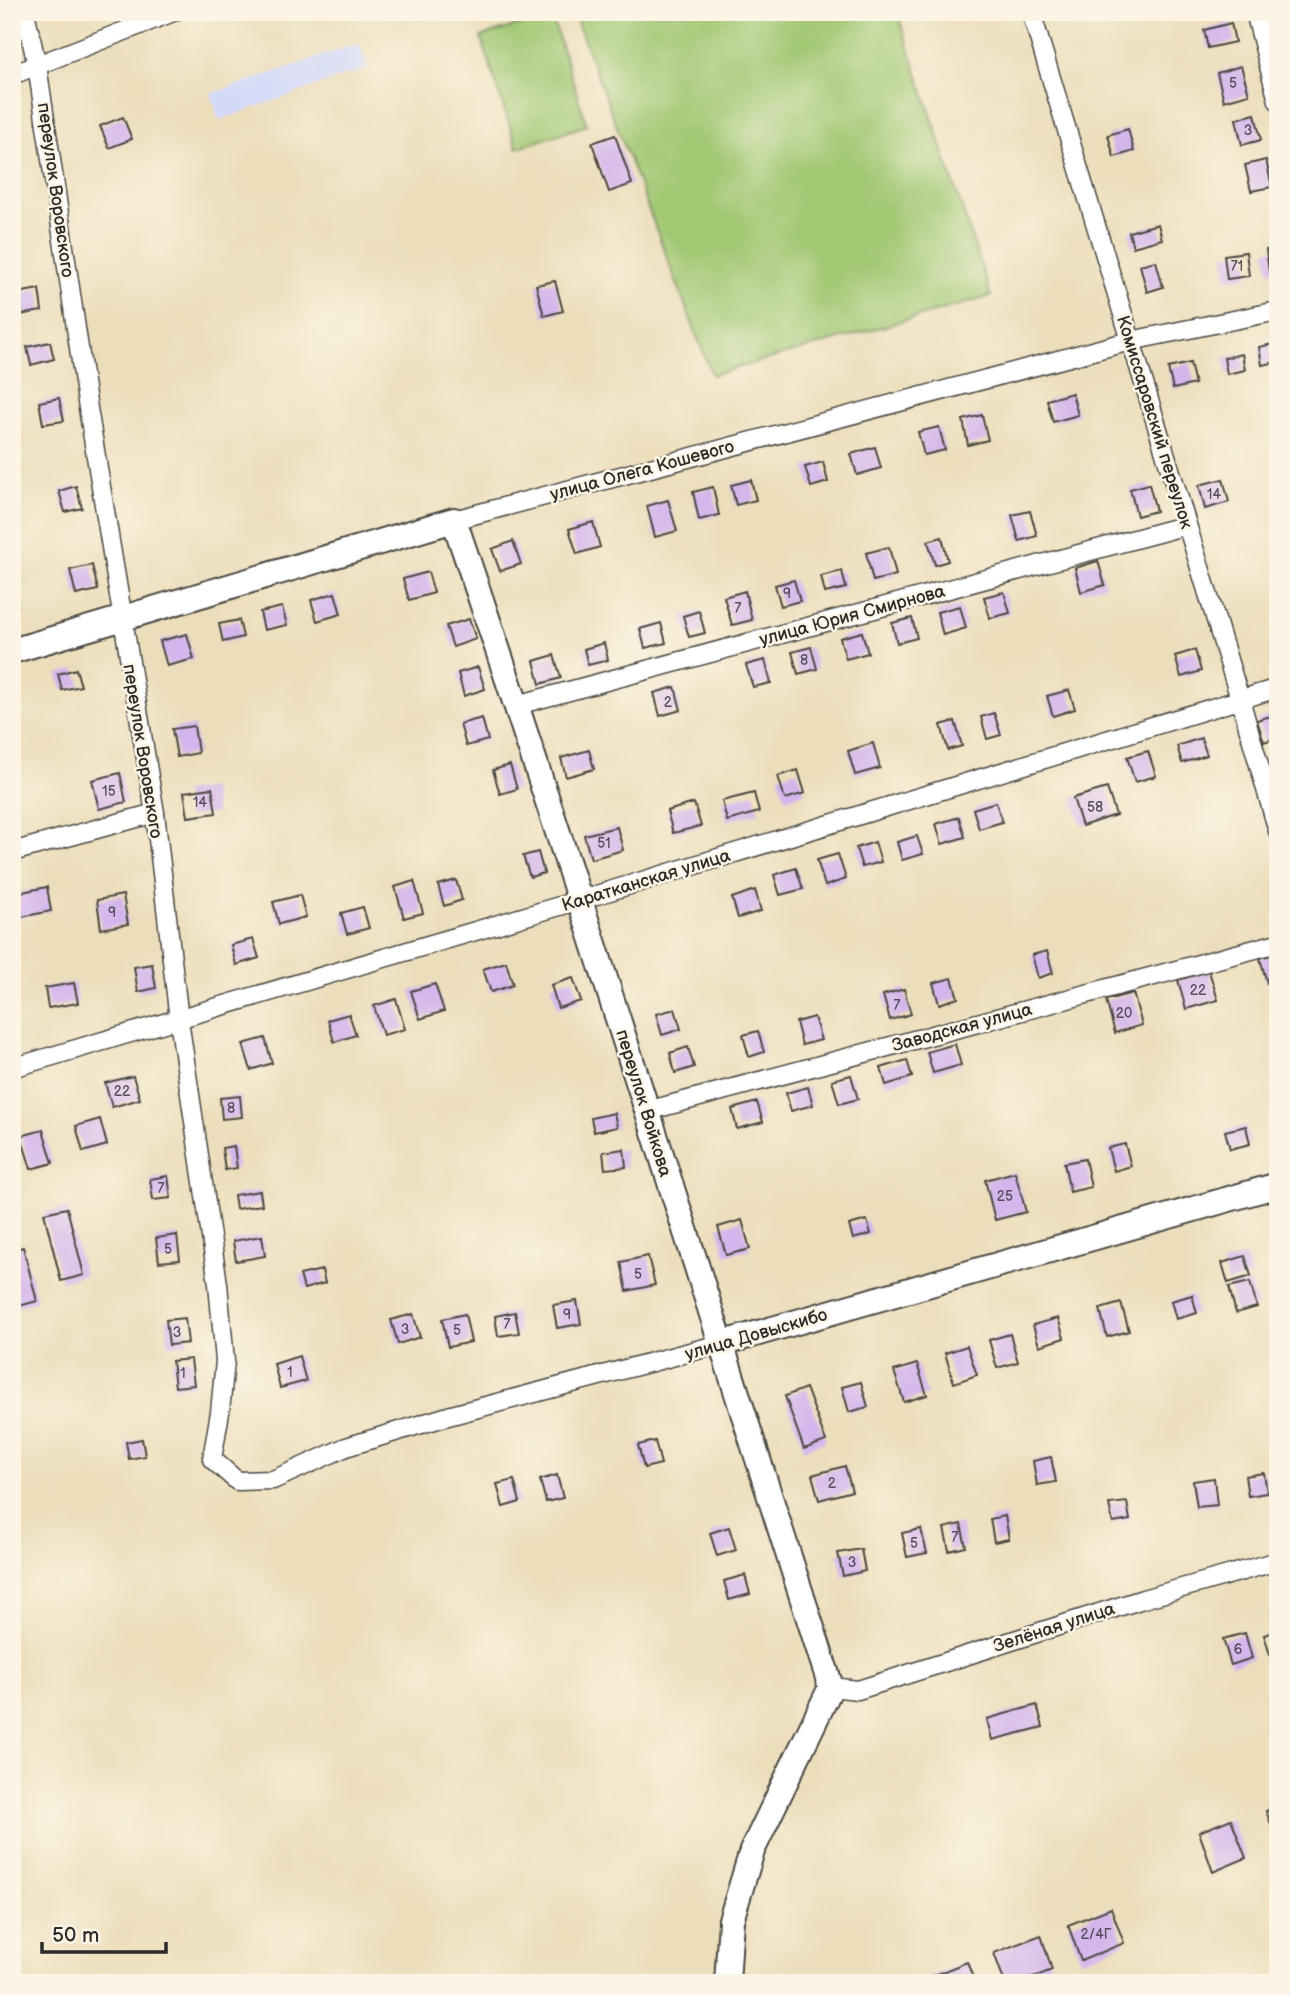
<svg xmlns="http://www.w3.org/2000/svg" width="1290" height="1995" font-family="'Balsamiq Sans',sans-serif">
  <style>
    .built { fill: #d2d9f9 }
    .green { fill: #a1c873; stroke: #667a4f; stroke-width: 2 }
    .building { fill: #d4b5ec }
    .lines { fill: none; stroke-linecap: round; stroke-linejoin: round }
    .street-casing { stroke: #484641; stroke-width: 21 }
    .secondary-casing { stroke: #484641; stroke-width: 28 }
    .street { stroke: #fff; stroke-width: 18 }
    .secondary { stroke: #fff; stroke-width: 24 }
    .labels { text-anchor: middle; stroke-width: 5; stroke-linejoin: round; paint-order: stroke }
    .number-label { font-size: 14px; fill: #554e5b }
    .street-label { font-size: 18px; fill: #2b2b2b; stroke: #fcf5e5 }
  </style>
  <rect width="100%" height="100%" fill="#fcf5e5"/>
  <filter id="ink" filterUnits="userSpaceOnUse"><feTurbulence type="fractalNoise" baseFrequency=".0143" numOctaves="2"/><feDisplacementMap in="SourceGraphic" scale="14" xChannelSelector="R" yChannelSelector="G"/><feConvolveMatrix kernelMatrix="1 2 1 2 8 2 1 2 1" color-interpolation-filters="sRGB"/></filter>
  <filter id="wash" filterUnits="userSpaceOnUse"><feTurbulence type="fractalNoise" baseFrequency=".00686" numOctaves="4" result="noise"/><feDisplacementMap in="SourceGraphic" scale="28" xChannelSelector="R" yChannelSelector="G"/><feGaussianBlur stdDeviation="1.57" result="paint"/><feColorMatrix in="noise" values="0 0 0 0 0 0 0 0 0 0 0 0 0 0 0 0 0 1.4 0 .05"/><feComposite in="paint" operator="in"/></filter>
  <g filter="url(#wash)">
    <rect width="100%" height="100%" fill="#ecdebb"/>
    <polygon class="built" points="359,43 368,68 219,120 211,94"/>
    <g class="green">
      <polygon points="573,12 897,12 991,296 712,375"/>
      <polygon points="551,14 587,125 517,148 481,37"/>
    </g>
    <g id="blocks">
      <g class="building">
        <polygon points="1231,23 1235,42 1208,48 1204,30"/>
        <polygon points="1241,66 1249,94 1224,101 1217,73"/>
        <polygon points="1255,114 1261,140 1242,145 1236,119"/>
        <polygon points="123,117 132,139 109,148 100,126"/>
        <polygon points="1128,129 1134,151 1114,157 1108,135"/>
        <polygon points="615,135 632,184 609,192 592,143"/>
        <polygon points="1266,160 1272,187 1251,191 1245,165"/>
        <polygon points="1158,224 1162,239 1133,247 1129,232"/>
        <polygon points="1278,248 1278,269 1269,271 1266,250"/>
        <polygon points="1246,252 1249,276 1227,279 1224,255"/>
        <polygon points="1156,261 1163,287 1147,292 1140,265"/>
        <polygon points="555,281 563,311 544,316 536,285"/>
        <polygon points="39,289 42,311 13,316 12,294"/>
        <polygon points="50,342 54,359 31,365 27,347"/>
        <polygon points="1278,343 1278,362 1262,365 1259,347"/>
        <polygon points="1242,354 1245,370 1227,374 1224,358"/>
        <polygon points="1190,363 1195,384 1173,389 1168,368"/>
        <polygon points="1072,393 1078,415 1053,422 1047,400"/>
        <polygon points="59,398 64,421 43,424 39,402"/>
        <polygon points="982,415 988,440 968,445 963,420"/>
        <polygon points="939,427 945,450 924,455 918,432"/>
        <polygon points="875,447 881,468 857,475 851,454"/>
        <polygon points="823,462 828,482 811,487 805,467"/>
        <polygon points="1223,479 1229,502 1205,509 1199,485"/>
        <polygon points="751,480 756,500 736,505 731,485"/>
        <polygon points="1149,484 1156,511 1137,516 1130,489"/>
        <polygon points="76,486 82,508 65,512 59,491"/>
        <polygon points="713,487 719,515 699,520 693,492"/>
        <polygon points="668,500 677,531 655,537 647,506"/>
        <polygon points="1030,511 1037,536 1019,541 1012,515"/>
        <polygon points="593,522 600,547 577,554 569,529"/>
        <polygon points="942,537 948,561 935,565 928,541"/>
        <polygon points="513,541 521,564 500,571 492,549"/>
        <polygon points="889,547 896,575 873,581 866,553"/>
        <polygon points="1098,561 1105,585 1081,592 1075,568"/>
        <polygon points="92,565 98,590 76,595 70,570"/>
        <polygon points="842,571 846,588 825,593 821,576"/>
        <polygon points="428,572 434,593 409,600 403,579"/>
        <polygon points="794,580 800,601 781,606 775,585"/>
        <polygon points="12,589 18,606 12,608"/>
        <polygon points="745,591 752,620 732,625 724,597"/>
        <polygon points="1004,592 1010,613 990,618 984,597"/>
        <polygon points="335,593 341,614 317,621 311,600"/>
        <polygon points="960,606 966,628 943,635 937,612"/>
        <polygon points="282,607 287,625 264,630 260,612"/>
        <polygon points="699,611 705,633 689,637 683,616"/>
        <polygon points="912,618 917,638 897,643 892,623"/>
        <polygon points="469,619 476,639 453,647 446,626"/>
        <polygon points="239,620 243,637 223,642 219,624"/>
        <polygon points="661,623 666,643 645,648 640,629"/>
        <polygon points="862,632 868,653 846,659 840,638"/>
        <polygon points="187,634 194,659 167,666 160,641"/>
        <polygon points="604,643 608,660 588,665 584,649"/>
        <polygon points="811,647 817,669 798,674 792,652"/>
        <polygon points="1195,650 1201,671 1181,677 1175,656"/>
        <polygon points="554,655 561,678 540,684 534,661"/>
        <polygon points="765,660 771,683 753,687 746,665"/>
        <polygon points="478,667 485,689 464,696 458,673"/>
        <polygon points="76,669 81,686 62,690 58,674"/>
        <polygon points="675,687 681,710 660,716 654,693"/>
        <polygon points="12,690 19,709 12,711"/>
        <polygon points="1069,690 1075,709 1053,716 1047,696"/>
        <polygon points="994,713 1001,735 987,739 981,717"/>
        <polygon points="1278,714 1278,737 1264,742 1257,720"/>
        <polygon points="482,718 488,740 466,746 460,724"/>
        <polygon points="955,721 962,746 948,750 941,725"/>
        <polygon points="194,726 198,753 177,757 172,729"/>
        <polygon points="1201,738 1207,755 1182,763 1177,746"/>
        <polygon points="873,743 880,768 855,775 848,751"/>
        <polygon points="589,750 594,769 566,777 561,758"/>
        <polygon points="1148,751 1156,776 1135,782 1127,757"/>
        <polygon points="510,765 517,789 500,794 493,770"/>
        <polygon points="798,770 805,793 785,799 778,776"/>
        <polygon points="120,773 126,802 99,809 92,780"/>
        <polygon points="212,788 216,813 188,817 184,792"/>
        <polygon points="1107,788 1116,815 1082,826 1073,798"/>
        <polygon points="754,793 759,812 727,821 722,801"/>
        <polygon points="996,802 1002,822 979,829 973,809"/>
        <polygon points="694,803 701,826 673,833 667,811"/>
        <polygon points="959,817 965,837 942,844 936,824"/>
        <polygon points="617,827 623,850 591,859 584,835"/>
        <polygon points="917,836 923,854 902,860 897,842"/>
        <polygon points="875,842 881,862 862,867 856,848"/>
        <polygon points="538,852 544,873 530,877 523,856"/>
        <polygon points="838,854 846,879 825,886 817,860"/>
        <polygon points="796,868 803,889 780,895 774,875"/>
        <polygon points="456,880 462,900 444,906 438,885"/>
        <polygon points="414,881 423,913 404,918 395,887"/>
        <polygon points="47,887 51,911 16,918 12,894"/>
        <polygon points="755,890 761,911 738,918 732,898"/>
        <polygon points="123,895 128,924 101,929 97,900"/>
        <polygon points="300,895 306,917 279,924 273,902"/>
        <polygon points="363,907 369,928 347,934 341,913"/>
        <polygon points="253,939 259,958 236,965 231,945"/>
        <polygon points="1047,951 1053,973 1038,978 1032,955"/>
        <polygon points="1278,953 1278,980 1267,983 1260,958"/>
        <polygon points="506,962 513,985 491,992 483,969"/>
        <polygon points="152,964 156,988 138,992 134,967"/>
        <polygon points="1209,971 1218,1000 1186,1009 1178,980"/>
        <polygon points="573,978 581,1001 558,1008 551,985"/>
        <polygon points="952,978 958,998 939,1004 933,983"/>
        <polygon points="74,983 78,1003 48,1008 45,988"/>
        <polygon points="435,984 444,1011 420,1019 411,991"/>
        <polygon points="904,989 911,1014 890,1020 883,995"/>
        <polygon points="1133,993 1142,1025 1115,1033 1106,1000"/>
        <polygon points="396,999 405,1029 383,1035 374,1006"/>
        <polygon points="675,1009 681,1029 662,1035 656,1014"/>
        <polygon points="349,1014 356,1035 334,1042 328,1020"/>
        <polygon points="814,1017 821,1040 802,1045 796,1022"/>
        <polygon points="758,1031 764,1052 749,1057 743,1035"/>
        <polygon points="265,1038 272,1063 251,1070 243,1044"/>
        <polygon points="955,1044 961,1065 933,1073 927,1052"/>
        <polygon points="688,1047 694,1067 675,1073 670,1053"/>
        <polygon points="907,1060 912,1077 886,1085 881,1068"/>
        <polygon points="851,1075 858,1099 839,1104 832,1080"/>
        <polygon points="133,1076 140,1099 112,1107 105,1083"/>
        <polygon points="808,1087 813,1105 791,1111 786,1093"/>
        <polygon points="240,1096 242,1117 222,1119 220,1098"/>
        <polygon points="757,1102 763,1122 737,1129 732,1109"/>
        <polygon points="614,1113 617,1127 594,1132 591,1118"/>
        <polygon points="100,1119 107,1145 83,1152 76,1126"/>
        <polygon points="1246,1126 1250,1144 1230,1149 1225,1131"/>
        <polygon points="43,1130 53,1163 31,1169 21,1136"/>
        <polygon points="1125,1144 1131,1166 1114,1171 1108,1148"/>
        <polygon points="234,1146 237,1168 225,1170 222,1148"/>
        <polygon points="624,1149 626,1167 605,1169 603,1152"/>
        <polygon points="1085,1159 1091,1187 1070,1192 1064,1163"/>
        <polygon points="1015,1172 1026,1212 995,1220 985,1180"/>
        <polygon points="168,1176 171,1198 153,1200 150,1179"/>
        <polygon points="260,1191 262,1205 236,1209 234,1195"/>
        <polygon points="67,1208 84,1275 61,1281 44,1213"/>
        <polygon points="742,1220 750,1249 726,1255 718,1227"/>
        <polygon points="867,1220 871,1234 853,1239 849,1225"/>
        <polygon points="177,1235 180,1260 159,1262 156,1238"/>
        <polygon points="262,1236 265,1256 236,1261 233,1241"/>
        <polygon points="1278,1244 1278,1265 1277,1265 1271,1246"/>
        <polygon points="23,1247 37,1301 12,1308 12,1250"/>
        <polygon points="648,1256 655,1285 627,1291 621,1262"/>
        <polygon points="1245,1256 1251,1276 1228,1283 1222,1263"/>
        <polygon points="322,1270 325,1283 304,1289 300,1275"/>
        <polygon points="1250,1282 1257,1307 1236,1313 1229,1287"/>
        <polygon points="1192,1295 1197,1313 1176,1319 1171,1301"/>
        <polygon points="577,1301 581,1324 557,1328 553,1305"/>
        <polygon points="1121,1303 1129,1331 1107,1337 1100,1309"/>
        <polygon points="515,1312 519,1333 498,1336 495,1316"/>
        <polygon points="413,1314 420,1337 398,1344 391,1320"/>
        <polygon points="465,1314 471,1342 448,1347 442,1319"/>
        <polygon points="185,1318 188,1343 169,1345 166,1320"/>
        <polygon points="1058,1318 1064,1338 1039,1346 1033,1325"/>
        <polygon points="1010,1334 1018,1362 997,1368 989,1340"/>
        <polygon points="967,1346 977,1375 954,1383 945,1353"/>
        <polygon points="299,1356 306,1381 280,1388 274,1364"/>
        <polygon points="191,1359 194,1385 175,1387 172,1361"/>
        <polygon points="917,1364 927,1395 904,1402 894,1371"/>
        <polygon points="861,1382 868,1407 849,1412 842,1387"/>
        <polygon points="806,1388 826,1441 804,1449 785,1396"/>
        <polygon points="142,1439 145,1456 129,1459 126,1442"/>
        <polygon points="655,1441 661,1464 644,1468 638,1445"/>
        <polygon points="1051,1457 1056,1482 1037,1485 1033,1461"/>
        <polygon points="845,1466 852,1491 819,1500 812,1475"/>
        <polygon points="1264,1473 1267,1493 1248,1496 1245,1476"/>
        <polygon points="557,1475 563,1498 546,1502 540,1480"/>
        <polygon points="1214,1478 1217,1505 1197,1507 1193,1481"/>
        <polygon points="514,1480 520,1502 503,1507 497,1484"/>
        <polygon points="1127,1502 1130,1520 1113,1523 1109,1504"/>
        <polygon points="1005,1516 1009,1539 994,1542 990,1519"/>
        <polygon points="961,1524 966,1547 949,1551 944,1528"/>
        <polygon points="729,1527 736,1550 717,1556 710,1533"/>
        <polygon points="921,1529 927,1553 907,1557 902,1533"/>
        <polygon points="861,1549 865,1571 843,1576 838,1553"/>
        <polygon points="745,1575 750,1594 729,1600 724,1581"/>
        <polygon points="1278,1631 1278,1653 1270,1655 1264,1635"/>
        <polygon points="1245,1633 1252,1658 1231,1665 1223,1639"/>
        <polygon points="1037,1705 1043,1727 992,1740 987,1719"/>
        <polygon points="1278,1806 1278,1842 1266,1811"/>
        <polygon points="1231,1819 1246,1858 1213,1872 1199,1832"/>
        <polygon points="1111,1908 1124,1943 1081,1961 1068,1925"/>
        <polygon points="1041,1935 1052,1970 1019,1983 1005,1983 994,1953"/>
        <polygon points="967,1962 975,1983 925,1983 924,1979"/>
      </g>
    </g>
  </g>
  <g filter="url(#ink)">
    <use href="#blocks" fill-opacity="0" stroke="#484641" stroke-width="2"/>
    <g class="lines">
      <defs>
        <g id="street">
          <polyline points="25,12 37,65 87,402 155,813 179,1020 218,1284 225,1361 220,1412 212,1459 237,1481 273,1480 346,1447 448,1416 720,1344"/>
          <polyline points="1031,12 1240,699 1278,831"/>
          <polyline points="1255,12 1278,101"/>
          <polyline points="12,75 173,12"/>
          <polyline points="454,520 1130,341 1278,311"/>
          <polyline points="517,705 1187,525"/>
          <polyline points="12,852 155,813"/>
          <polyline points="12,1068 580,900 1278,688"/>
          <polyline points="647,1111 1278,943"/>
          <polyline points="831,1687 858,1690 1143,1599 1278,1561"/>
        </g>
        <g id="secondary">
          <path d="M 12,651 L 454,520 C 586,907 705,1298 831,1687 L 752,1851 L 731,1920 L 727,1983"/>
          <polyline points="720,1344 1278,1185"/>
        </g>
      </defs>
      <use href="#street" class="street-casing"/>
      <use href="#secondary" class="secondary-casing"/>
      <use href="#street" class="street"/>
      <use href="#secondary" class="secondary"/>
    </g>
  </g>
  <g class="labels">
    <g class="number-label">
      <text x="1233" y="88">5</text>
      <text x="1248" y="135">3</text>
      <text x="1237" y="271">71</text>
      <text x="1214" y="499">14</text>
      <text x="787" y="598">9</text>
      <text x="738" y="613">7</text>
      <text x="804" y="665">8</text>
      <text x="668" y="707">2</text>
      <text x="109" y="796">15</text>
      <text x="200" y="807">14</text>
      <text x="1095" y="812">58</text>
      <text x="604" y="848">51</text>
      <text x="112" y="917">9</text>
      <text x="1198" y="995">22</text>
      <text x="897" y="1010">7</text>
      <text x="1124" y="1018">20</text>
      <text x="122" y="1096">22</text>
      <text x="231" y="1113">8</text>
      <text x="161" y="1193">7</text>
      <text x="1005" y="1201">25</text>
      <text x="168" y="1254">5</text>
      <text x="638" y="1279">5</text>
      <text x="567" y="1319">9</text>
      <text x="507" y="1329">7</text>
      <text x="405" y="1334">3</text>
      <text x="457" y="1335">5</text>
      <text x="177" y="1337">3</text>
      <text x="290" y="1377">1</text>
      <text x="183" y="1378">1</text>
      <text x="832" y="1488">2</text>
      <text x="955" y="1542">7</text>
      <text x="914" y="1548">5</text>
      <text x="852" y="1567">3</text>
      <text x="1238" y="1654">6</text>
      <text x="1096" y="1939">2/4Г</text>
    </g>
    <g class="street-label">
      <text transform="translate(56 190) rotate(82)" y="6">переулок Воровского</text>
      <text transform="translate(1155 422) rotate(73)" y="6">Комиссаровский переулок</text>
      <text transform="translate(642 470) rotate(-15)" y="6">улица Олега Кошевого</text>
      <text transform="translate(852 615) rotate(-15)" y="6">улица Юрия Смирнова</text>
      <text transform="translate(143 751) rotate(81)" y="6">переулок Воровского</text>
      <text transform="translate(646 880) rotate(-17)" y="6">Каратканская улица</text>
      <text transform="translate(962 1027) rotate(-15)" y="6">Заводская улица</text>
      <text transform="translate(644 1103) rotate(73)" y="6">переулок Войкова</text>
      <text transform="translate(756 1334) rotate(-16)" y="6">улица Довыскибо</text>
      <text transform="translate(1054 1627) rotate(-18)" y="6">Зелёная улица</text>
    </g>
  </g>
  <rect width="1290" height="1995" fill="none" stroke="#fcf5e5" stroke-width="42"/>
  <path d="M42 1942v10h124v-10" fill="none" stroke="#2b2b2b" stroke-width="3.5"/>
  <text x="52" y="1942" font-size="21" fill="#2b2b2b" stroke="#fcf5e5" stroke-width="5" paint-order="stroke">50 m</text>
</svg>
